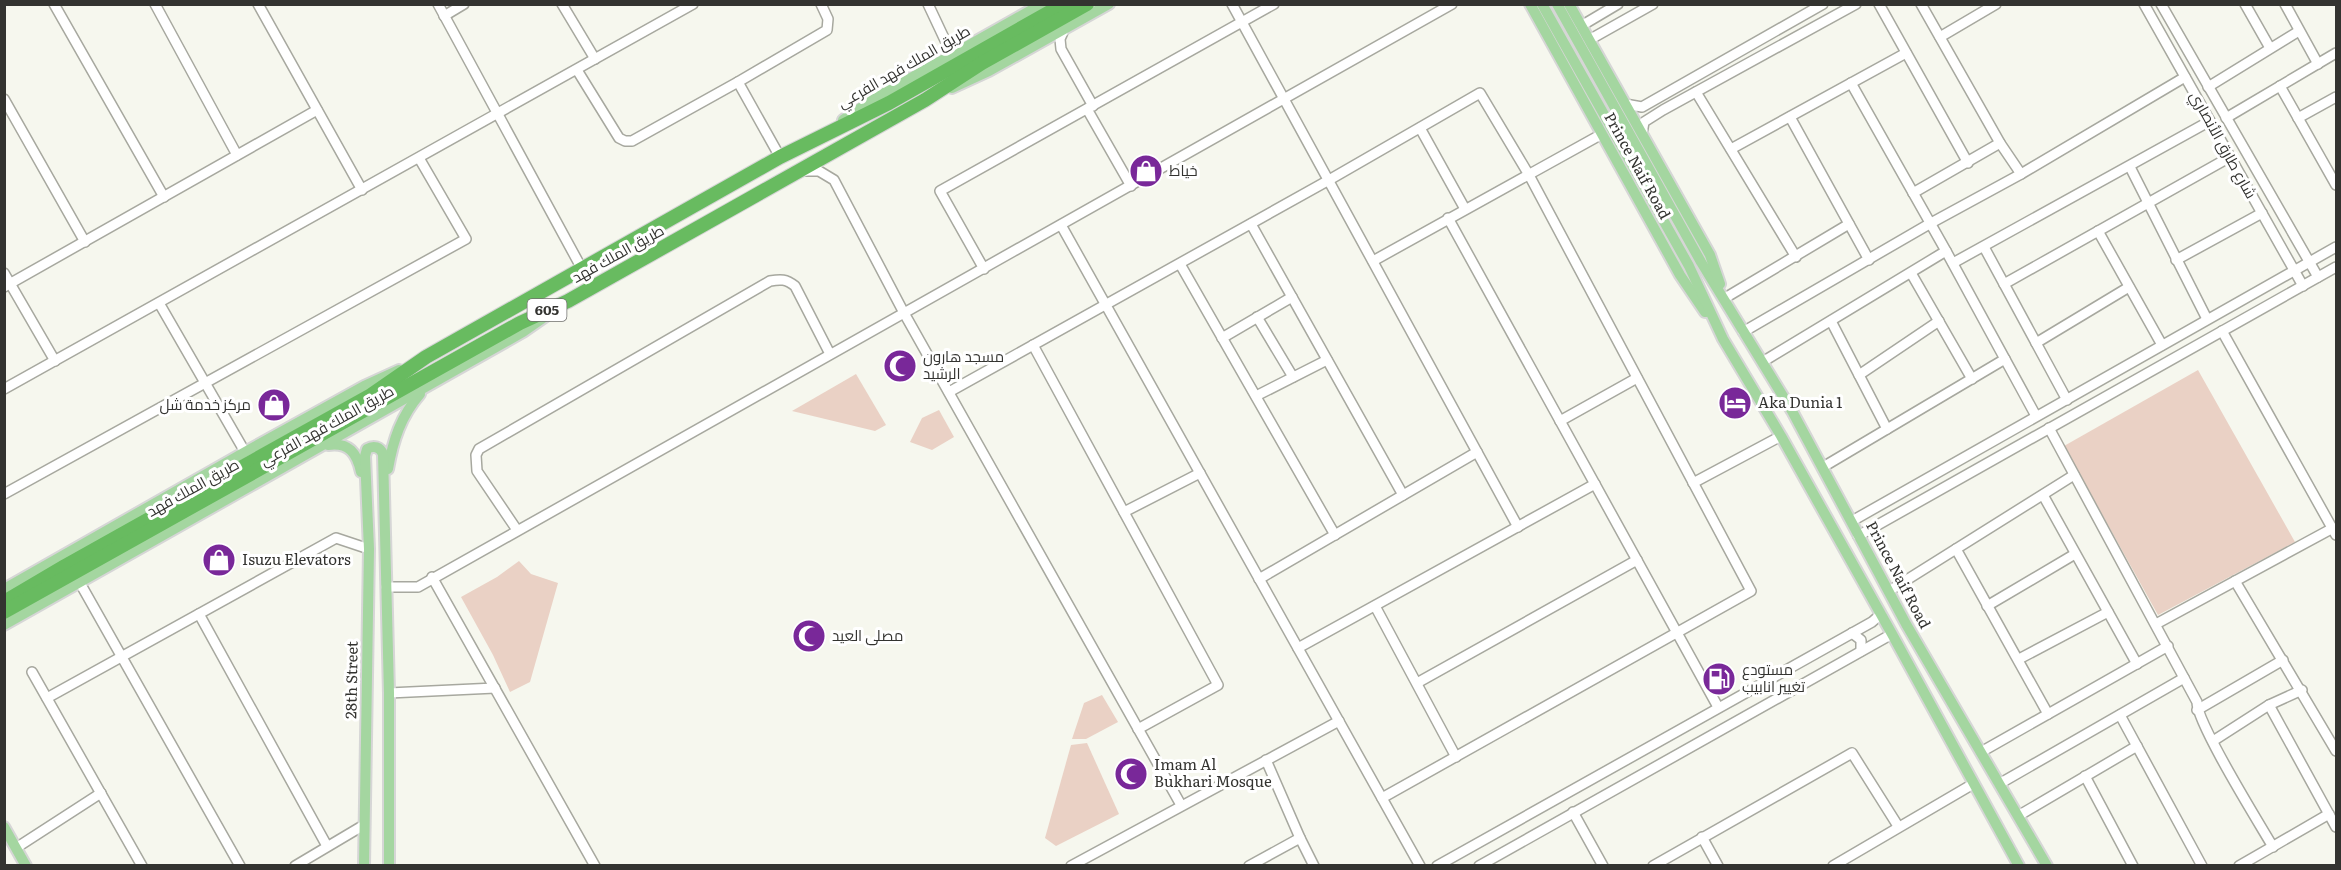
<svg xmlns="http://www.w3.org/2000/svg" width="2341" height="870" font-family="Literata,Cairo,serif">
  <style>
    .green { fill: #ead1c5 }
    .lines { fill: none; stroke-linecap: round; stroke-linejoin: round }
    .minor-casing { stroke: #a7a89f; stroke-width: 12 }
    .major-casing { stroke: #d6d6d6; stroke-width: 14 }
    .highway-casing { stroke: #d6d6d6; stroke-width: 16 }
    .minor { stroke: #fff; stroke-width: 9 }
    .major { stroke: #a4d6a0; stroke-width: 10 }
    .highway { stroke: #68bb60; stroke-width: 14 }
    .labels { text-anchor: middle; stroke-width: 6; stroke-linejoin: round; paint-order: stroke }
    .shield { fill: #fff; stroke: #70706e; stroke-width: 1.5 }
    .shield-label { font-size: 14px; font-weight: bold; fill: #333330 }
    .street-label { font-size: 15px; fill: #333330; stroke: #fff }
    .poi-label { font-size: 15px; fill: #333330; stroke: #fff; text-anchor: start }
  </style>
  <rect width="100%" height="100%" fill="#f6f7ee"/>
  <g class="green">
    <polygon points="2198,370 2295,542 2158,615 2064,446"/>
    <polygon points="856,374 886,425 875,431 792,411"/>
    <polygon points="939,410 954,437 932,450 910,442 922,418"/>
    <polygon points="519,561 531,574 558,583 530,682 510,692 493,655 461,597 497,577"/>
    <polygon points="1102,695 1118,722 1086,739 1072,739 1084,703"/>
    <polygon points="1087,743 1119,814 1056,846 1045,838 1071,745"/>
  </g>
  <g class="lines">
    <defs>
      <g id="minor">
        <polyline points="54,4 164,197"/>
        <polyline points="155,4 237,155"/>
        <polyline points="258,4 362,190"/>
        <polyline points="438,4 582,269"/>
        <polyline points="562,4 595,59"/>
        <polyline points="928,4 952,55"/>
        <polyline points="1232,4 1518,527"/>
        <polyline points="1879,4 1968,163"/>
        <polyline points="1921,4 2000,143 2021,174"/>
        <polyline points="2144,4 2303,286"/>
        <polyline points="2161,4 2318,277"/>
        <polyline points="2245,4 2270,48"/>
        <polyline points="2285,4 2318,64"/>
        <polyline points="444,16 464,4"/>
        <polyline points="1581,26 1618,4"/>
        <polyline points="1064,30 1060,39 1061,49 1093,106"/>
        <polyline points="1940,37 1996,4"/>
        <polyline points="1589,40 1653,4"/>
        <polyline points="577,70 619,138 625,141 632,141 738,82 827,30 828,19 821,4"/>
        <polyline points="738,82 780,157"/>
        <polyline points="1851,83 1946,251 2036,416"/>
        <polyline points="2280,86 2336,185"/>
        <polyline points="2208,87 2299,31"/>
        <polyline points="1696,92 1796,257"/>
        <polyline points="4,99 85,242"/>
        <polyline points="1625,104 1642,107 1823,4"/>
        <polyline points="1087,109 1131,186"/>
        <polyline points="1790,117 1869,260"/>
        <polyline points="2226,118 2336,53"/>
        <polyline points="2298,118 2336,97"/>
        <polyline points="1420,128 1465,209"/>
        <polyline points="1642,134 1644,122 1663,110 1856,4"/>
        <polyline points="1731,149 1906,53"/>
        <polyline points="2130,167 2207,319"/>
        <polyline points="804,171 819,171 834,180 904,313 1181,805"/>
        <polyline points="1913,193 2000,143"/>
        <polyline points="1448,218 1718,707"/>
        <polyline points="1251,224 1403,495"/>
        <polyline points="1061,225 1420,866"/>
        <polyline points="2098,231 2162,345"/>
        <polyline points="1984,247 2067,400"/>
        <polyline points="2176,260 2262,213"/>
        <polyline points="1373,261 1602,134"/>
        <polyline points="1953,263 2210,121"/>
        <polyline points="1180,264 1335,535"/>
        <polyline points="984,269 940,191 1274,4"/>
        <polyline points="4,273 55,361"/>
        <polyline points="1911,273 1972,379"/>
        <polyline points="2004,284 2230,157"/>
        <polyline points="4,287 317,110"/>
        <polyline points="1725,298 1849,224"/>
        <polyline points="159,303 245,452"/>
        <polyline points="1257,317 1293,377"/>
        <polyline points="1831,321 1887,429"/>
        <polyline points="2222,331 2336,535"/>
        <polyline points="1743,332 1931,223 2021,174 2185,77"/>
        <polyline points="1222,338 1292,297"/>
        <polyline points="2036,343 2129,287"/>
        <polyline points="1033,345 1218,685 1138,729"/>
        <polyline points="1764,361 1946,251"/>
        <polyline points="1859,375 1939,321"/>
        <polyline points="4,389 693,4"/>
        <polyline points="949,392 1329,180 1480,93 1529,175 1751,591 1382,798"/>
        <polyline points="1256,396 1327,360"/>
        <polyline points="1560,421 1637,378"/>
        <path d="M 2049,428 L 2197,702 C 2196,722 2259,823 2273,847"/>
        <polyline points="1823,467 2005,359"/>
        <polyline points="1693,483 1781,436"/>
        <polyline points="4,494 466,239 419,158"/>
        <polyline points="2043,495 2137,664"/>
        <polyline points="1124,512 1200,473"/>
        <polyline points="1852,521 2336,247"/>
        <path d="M 517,530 L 477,471 L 476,455 L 479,449 L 770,281 C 781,279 786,279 795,286 L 830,354"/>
        <polyline points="1858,536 2336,267"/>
        <polyline points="1956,549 2048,714"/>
        <polyline points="432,577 595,866"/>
        <polyline points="1259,579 1477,452"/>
        <polyline points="2235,581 2336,751"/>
        <polyline points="80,583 240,866"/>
        <polyline points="386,587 418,587 1452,4"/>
        <polyline points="1889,591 2074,475"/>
        <polyline points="1375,606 1456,757"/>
        <polyline points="1987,606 2075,554"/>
        <polyline points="199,614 327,846"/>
        <polyline points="2156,624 2333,528"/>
        <polyline points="1852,633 1861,640 1861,651"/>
        <polyline points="1298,648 1595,484"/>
        <polyline points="2019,659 2108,612"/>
        <polyline points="32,672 142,866"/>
        <polyline points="1417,683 1637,560"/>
        <polyline points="389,693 495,688"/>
        <polyline points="47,698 336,538 369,549"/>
        <polyline points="2269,705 2336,827"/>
        <polyline points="2197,710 2283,660"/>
        <polyline points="2120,715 2202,866"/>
        <polyline points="2213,741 2269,705 2302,690"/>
        <polyline points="1981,752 2168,646"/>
        <polyline points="2085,776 2133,866"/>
        <polyline points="1999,784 2184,678"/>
        <polyline points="1573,812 1603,866"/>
        <polyline points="2018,816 2137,746"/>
        <polyline points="1702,837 1718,866"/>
        <polyline points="1300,838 1314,866"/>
        <polyline points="16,848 101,793"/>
        <polyline points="295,866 364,825"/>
        <polyline points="1071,866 1339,721"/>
        <polyline points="1249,866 1300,838 1266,760"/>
        <polyline points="1437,866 1872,622 1881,614"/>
        <polyline points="1479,866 1892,634"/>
        <polyline points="1653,866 1852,753 1898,826"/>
        <polyline points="1833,866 1973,784"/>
        <polyline points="2239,866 2329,814"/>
      </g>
      <g id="major">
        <polyline points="1530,4 1680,275 1705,312"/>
        <polyline points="1542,4 1689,266 1723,339 1781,436 1892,634 2019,866"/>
        <polyline points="1557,4 1701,262 1792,411 1906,624 2047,866"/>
        <polyline points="1569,4 1710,255 1720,284"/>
        <polyline points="952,88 989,71 1109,4"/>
        <polyline points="843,120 877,97 1042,4"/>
        <path d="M 328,445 C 349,442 357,453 361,472"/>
        <path d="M 388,469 C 393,440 401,416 420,394"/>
        <polyline points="4,589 245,452 364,386 399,370"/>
        <polyline points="4,625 523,332 546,316"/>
        <polyline points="4,827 26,866"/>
        <path d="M 364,866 L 369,549 L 365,456 L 367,449 C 374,445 380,447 383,454 L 389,693 L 389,866"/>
      </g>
      <g id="highway">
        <polyline points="4,602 65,566 371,395 426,357 780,157 889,103 1064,4"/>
        <polyline points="4,612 520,323 568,301 925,100 982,63 1087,4"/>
      </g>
    </defs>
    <use href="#minor" class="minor-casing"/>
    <use href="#major" class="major-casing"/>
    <use href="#highway" class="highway-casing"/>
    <use href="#minor" class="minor"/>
    <use href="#major" class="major"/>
    <use href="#highway" class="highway"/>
  </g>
  <defs>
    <symbol id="shop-disc" viewBox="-11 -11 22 22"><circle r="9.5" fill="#792899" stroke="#fff"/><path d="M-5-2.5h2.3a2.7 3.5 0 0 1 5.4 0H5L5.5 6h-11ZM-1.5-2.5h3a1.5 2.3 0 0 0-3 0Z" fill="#fff"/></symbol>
    <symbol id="mosque-disc" viewBox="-11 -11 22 22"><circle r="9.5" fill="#792899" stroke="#fff"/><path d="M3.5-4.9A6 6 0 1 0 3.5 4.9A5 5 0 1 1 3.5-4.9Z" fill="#fff"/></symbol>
    <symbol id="hotel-disc" viewBox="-11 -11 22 22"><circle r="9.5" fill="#792899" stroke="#fff"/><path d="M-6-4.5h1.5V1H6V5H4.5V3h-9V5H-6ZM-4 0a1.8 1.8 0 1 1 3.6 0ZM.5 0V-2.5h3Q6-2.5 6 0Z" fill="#fff"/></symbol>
    <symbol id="fuel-disc" viewBox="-11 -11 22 22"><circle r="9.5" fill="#792899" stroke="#fff"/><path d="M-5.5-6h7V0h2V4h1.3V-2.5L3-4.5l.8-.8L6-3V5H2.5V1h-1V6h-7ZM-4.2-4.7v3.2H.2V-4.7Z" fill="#fff"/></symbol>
  </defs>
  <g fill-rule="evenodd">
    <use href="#shop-disc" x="1127" y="152" width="38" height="38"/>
    <use href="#mosque-disc" x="881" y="347" width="38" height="38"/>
    <use href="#hotel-disc" x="1716" y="384" width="38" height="38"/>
    <use href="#shop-disc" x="255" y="386" width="38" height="38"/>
    <use href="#shop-disc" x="200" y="541" width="38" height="38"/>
    <use href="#mosque-disc" x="790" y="617" width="38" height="38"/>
    <use href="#fuel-disc" x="1700" y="660" width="38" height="38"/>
    <use href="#mosque-disc" x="1112" y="755" width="38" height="38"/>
  </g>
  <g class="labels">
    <rect class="shield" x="527.5" y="299" width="39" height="22" rx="4.5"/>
    <g class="shield-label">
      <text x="547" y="315">605</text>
    </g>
    <g class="street-label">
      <text transform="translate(904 67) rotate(-30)" y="5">طريق الملك فهد الفرعي</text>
      <text transform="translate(2223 145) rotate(61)" y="5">شارع طارق الأنصاري</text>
      <text transform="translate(1637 166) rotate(61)" y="5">Prince Naif Road</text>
      <text transform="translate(618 254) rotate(-29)" y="5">طريق الملك فهد</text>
      <text transform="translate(327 426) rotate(-29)" y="5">طريق الملك فهد الفرعي</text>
      <text transform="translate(193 488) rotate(-29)" y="5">طريق الملك فهد</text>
      <text transform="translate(1898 575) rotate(62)" y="5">Prince Naif Road</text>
      <text transform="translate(352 680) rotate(-89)" y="5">28th Street</text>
    </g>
    <g class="poi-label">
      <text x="1169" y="176">خياط</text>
      <text x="923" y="362">مسجد هارون<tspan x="923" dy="17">الرشيد</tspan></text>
      <text x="1758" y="408">Aka Dunia 1</text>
      <text x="251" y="410" text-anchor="end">مركز خدمة شل</text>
      <text x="242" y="565">Isuzu Elevators</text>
      <text x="832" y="641">مصلى العيد</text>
      <text x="1742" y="675">مستودع<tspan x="1742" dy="17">تغيير انابيب</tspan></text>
      <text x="1154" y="770">Imam Al<tspan x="1154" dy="17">Bukhari Mosque</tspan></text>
    </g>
  </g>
  <rect width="2341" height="870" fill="none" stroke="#333330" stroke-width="12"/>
</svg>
